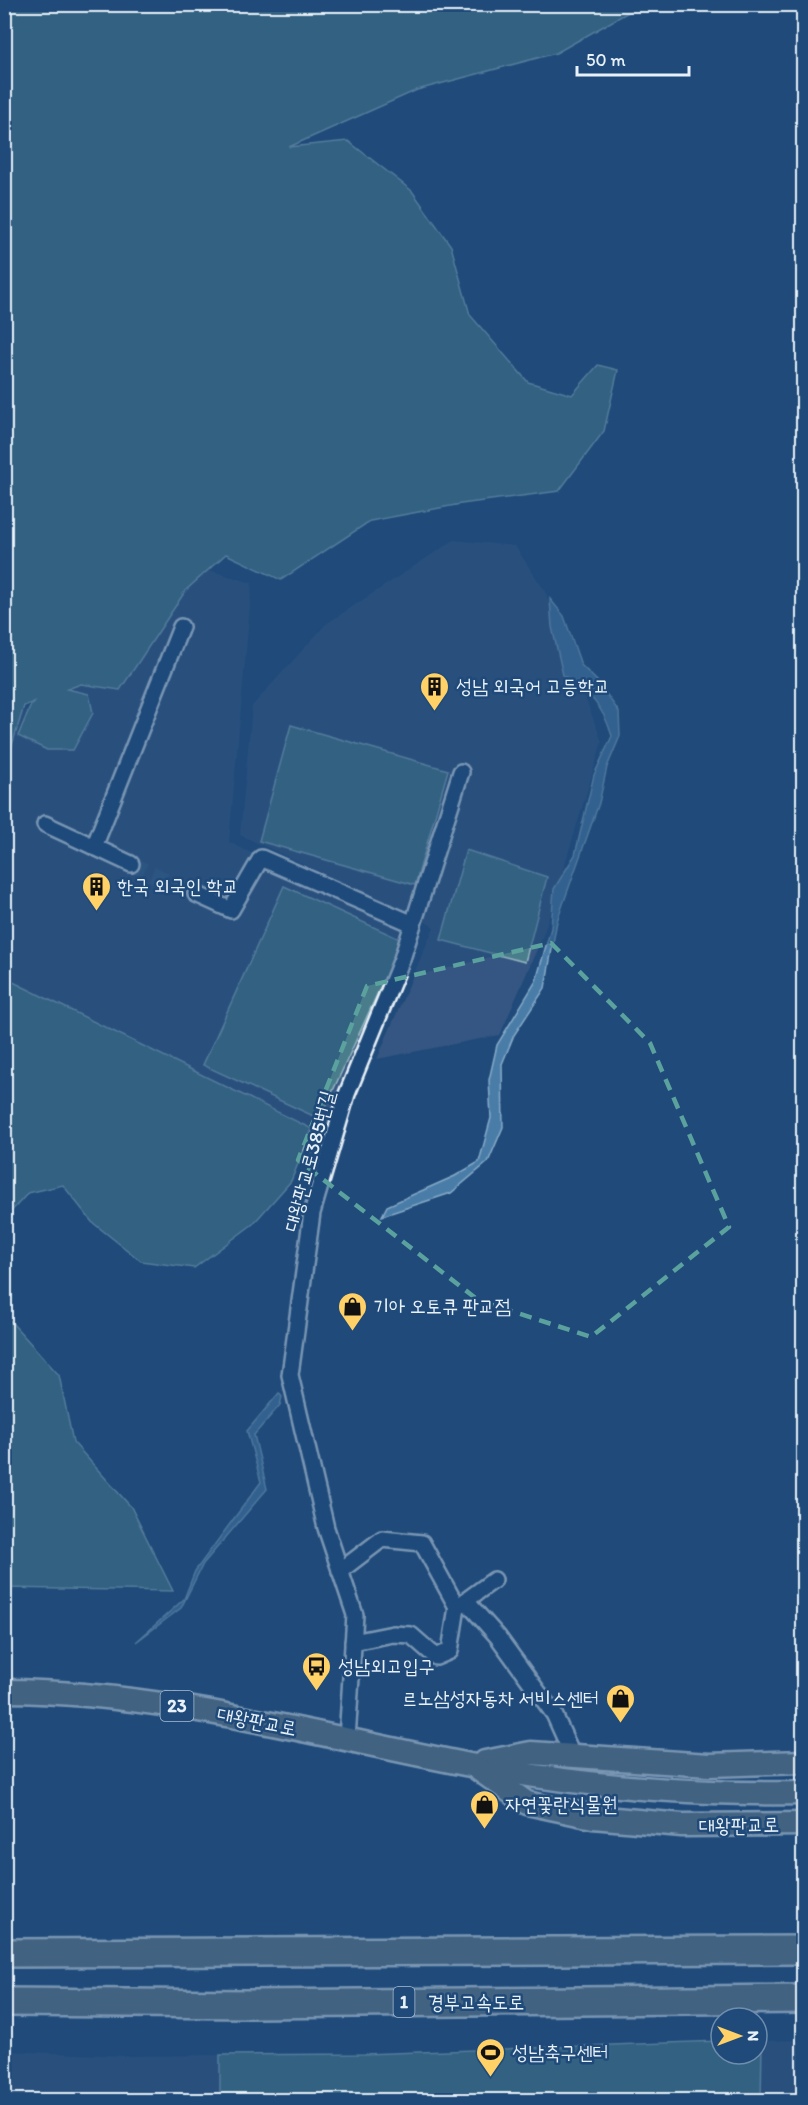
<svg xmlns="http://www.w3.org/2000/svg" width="808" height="2105" font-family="Itim,'Poor Story',sans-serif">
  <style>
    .built { fill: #365782 }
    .green { fill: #487d8c; stroke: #98b7c2; stroke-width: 1.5 }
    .water { fill: #4a7da8; stroke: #89abc8; stroke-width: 1.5 }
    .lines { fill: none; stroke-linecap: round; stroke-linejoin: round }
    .minor-tunnel { stroke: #3d638d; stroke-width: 15; stroke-dasharray: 15 8; stroke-linecap: butt }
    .minor-casing { stroke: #e8f1f8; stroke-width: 20 }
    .primary-casing { stroke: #e8f1f8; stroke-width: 27 }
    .motorway-casing { stroke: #e8f1f8; stroke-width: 32 }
    .minor { stroke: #1f4a7a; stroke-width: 15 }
    .primary { stroke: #6b7e8b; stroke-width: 22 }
    .motorway { stroke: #6b7e8b; stroke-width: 27 }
    .marked { fill: none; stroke: #5ba19e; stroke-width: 4.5; stroke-dasharray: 12 8; stroke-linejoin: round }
    .labels { text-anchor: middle; stroke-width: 5; stroke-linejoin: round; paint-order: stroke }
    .shield { fill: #1f4a7a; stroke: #acbfd2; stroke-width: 1.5 }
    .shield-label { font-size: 18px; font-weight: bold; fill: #e8f1f8 }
    .poi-label { font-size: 20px; fill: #e8f1f8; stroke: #1f4a7a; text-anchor: start }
    .street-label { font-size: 20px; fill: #e8f1f8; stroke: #1f4a7a }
  </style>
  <rect width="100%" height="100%" fill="#1f4a7a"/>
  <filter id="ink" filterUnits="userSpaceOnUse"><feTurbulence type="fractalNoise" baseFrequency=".0167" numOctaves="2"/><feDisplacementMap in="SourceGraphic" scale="12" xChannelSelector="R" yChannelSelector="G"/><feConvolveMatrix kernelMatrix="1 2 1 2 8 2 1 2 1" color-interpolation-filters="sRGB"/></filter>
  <g filter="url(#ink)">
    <g class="built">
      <polygon points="454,540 515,546 545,591 602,742 544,933 500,1035 377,1059 434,927 410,913 240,835 252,706 326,624"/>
      <polygon points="192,565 252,583 229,842 406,930 327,1161 5,1013 5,756 22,713"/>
      <polygon points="803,2040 803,2100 761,2100 762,2041"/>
      <polygon points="5,2051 128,2056 220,2055 220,2100 5,2100"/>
    </g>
    <g class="green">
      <polygon points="5,4 641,5 556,53 417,90 289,147 348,141 412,191 451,246 470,315 528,382 572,395 598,365 618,370 604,431 559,491 461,504 370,521 281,580 226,554 186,590 120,690 81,684 67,689 89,694 93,713 73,750 47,750 18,736 31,705 36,701 24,706 5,768"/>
      <polygon points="291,725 448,770 415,885 259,841"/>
      <polygon points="466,850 547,877 525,962 441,940"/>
      <polygon points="284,886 402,940 320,1119 203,1065"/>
      <polygon points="5,978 312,1129 291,1181 253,1224 194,1268 141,1261 92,1222 63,1185 28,1193 5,1218"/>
      <polygon points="4,1314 59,1375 73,1442 131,1507 173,1591 5,1588"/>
      <polygon points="721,2041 721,2054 757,2054 757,2041 762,2041 761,2100 220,2100 220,2055 364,2054"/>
    </g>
    <g class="water">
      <path d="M 550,599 L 564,616 L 581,665 L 598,682 L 619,712 L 620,736 L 607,767 L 599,803 L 557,921 L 545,988 L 514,1035 L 502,1064 L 503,1127 L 488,1162 L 451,1193 L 382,1216 L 387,1206 L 455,1176 L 479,1162 L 491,1118 L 489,1080 L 497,1045 L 536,981 L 551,928 L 554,889 L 575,855 L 594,775 L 612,736 C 603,705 589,693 563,675 L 552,627 Z"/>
      <polygon points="279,1393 282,1397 280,1405 254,1435 267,1489 203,1564 181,1608 136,1642 184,1599 195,1571 261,1482 247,1431"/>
    </g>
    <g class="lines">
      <polyline class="minor-tunnel" points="131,864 196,894"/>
      <defs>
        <g id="minor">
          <polyline points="45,824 131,864"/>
          <polyline points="94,847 181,627"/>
          <polyline points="196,894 231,910 261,858 413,924"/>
          <polyline points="340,1571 382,1539 422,1543 457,1607"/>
          <polyline points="466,1601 498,1637 554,1714 573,1756"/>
          <polyline points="353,1642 393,1634 411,1635 436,1657 450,1651 457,1607 494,1580"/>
          <polyline points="347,1739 355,1615 326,1528 290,1375 312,1213 347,1094 402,959 461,772"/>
        </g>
        <g id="primary">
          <path d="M 4,1691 C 163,1692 315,1735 470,1765 C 580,1786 691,1795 804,1793"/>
          <polyline points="485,1762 531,1753 709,1765 804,1762"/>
          <polyline points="478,1769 527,1803 593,1817 682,1825 804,1824"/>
        </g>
        <g id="motorway">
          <polyline points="4,1953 804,1950"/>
          <polyline points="4,2002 251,2004 804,1999"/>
        </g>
      </defs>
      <use href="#minor" class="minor-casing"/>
      <use href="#primary" class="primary-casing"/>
      <use href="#motorway" class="motorway-casing"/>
      <use href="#minor" class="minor"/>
      <use href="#primary" class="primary"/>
      <use href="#motorway" class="motorway"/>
    </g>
  </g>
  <path d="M0 0H808V2105H0ZM 551,943 L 650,1043 L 729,1227 L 591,1337 L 478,1300 L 298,1160 L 367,986 Z" fill="#1f4a7a" fill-opacity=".55" fill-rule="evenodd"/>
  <path class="marked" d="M 551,943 L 650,1043 L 729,1227 L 591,1337 L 478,1300 L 298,1160 L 367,986 Z"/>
  <defs>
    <symbol id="building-pin" viewBox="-11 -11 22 30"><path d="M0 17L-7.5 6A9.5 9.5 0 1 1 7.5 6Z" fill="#ffd166" stroke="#1f4a7a"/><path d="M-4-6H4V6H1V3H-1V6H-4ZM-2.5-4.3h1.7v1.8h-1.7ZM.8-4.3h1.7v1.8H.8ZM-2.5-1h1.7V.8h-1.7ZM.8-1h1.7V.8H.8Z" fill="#111"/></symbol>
    <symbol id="shop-pin" viewBox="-11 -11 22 30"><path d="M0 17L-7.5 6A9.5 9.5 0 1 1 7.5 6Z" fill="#ffd166" stroke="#1f4a7a"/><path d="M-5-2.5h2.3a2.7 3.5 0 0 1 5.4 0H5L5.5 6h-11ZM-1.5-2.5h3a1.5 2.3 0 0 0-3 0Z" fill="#111"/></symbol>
    <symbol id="bus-pin" viewBox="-11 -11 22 30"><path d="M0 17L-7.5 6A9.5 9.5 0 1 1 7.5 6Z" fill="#ffd166" stroke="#1f4a7a"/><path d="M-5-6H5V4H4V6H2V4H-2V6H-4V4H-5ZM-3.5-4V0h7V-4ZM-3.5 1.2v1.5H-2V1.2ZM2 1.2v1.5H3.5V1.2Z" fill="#111"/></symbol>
    <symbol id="stadium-pin" viewBox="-11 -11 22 30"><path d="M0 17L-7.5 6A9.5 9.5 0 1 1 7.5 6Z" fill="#ffd166" stroke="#1f4a7a"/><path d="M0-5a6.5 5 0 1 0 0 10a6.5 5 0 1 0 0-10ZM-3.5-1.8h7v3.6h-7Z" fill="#111"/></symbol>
  </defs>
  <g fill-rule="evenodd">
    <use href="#building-pin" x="418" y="670" width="33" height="45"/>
    <use href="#building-pin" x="80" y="870" width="33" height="45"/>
    <use href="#shop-pin" x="336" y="1290" width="33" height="45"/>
    <use href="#bus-pin" x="300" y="1650" width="33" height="45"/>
    <use href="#shop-pin" x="604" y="1682" width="33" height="45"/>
    <use href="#shop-pin" x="468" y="1788" width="33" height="45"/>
    <use href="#stadium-pin" x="474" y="2036" width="33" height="45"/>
  </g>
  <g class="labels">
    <g class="shield">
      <rect x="160.5" y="1691" width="33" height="30" rx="4.5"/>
      <rect x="393.5" y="1987" width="21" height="30" rx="4.5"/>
    </g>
    <g class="shield-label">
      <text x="177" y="1712">23</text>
      <text x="404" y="2008">1</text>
    </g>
    <g class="poi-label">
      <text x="456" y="693">성남 외국어 고등학교</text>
      <text x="117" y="893">한국 외국인 학교</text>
      <text x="373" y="1313">기아 오토큐 판교점</text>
      <text x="338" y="1673">성남외고입구</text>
      <text x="599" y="1705" text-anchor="end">르노삼성자동차 서비스센터</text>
      <text x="505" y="1811">자연꽃란식물원</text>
      <text x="512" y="2059">성남축구센터</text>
    </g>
    <g class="street-label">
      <text transform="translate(309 1161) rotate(-75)" y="7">대왕판교로385번길</text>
      <text transform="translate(257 1721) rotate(11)" y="7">대왕판교로</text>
      <text transform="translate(739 1825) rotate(-1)" y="7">대왕판교로</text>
      <text x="476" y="2009">경부고속도로</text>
    </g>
  </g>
  <rect width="808" height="2105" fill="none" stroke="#1f4a7a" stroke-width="24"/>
  <rect x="12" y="12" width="784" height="2081" fill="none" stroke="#e8f1f8" stroke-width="2" filter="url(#ink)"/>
  <g transform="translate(739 2036) rotate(90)"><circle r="28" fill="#1f4a7a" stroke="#6f8dac" stroke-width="1.5"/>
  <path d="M0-4.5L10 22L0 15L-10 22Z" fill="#ffd166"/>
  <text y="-9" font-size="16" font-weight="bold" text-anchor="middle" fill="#e8f1f8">N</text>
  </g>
  <path d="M577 66v9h112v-9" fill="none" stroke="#e8f1f8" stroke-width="3"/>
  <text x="586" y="66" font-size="18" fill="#e8f1f8" stroke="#1f4a7a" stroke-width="4.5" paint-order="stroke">50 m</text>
</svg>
